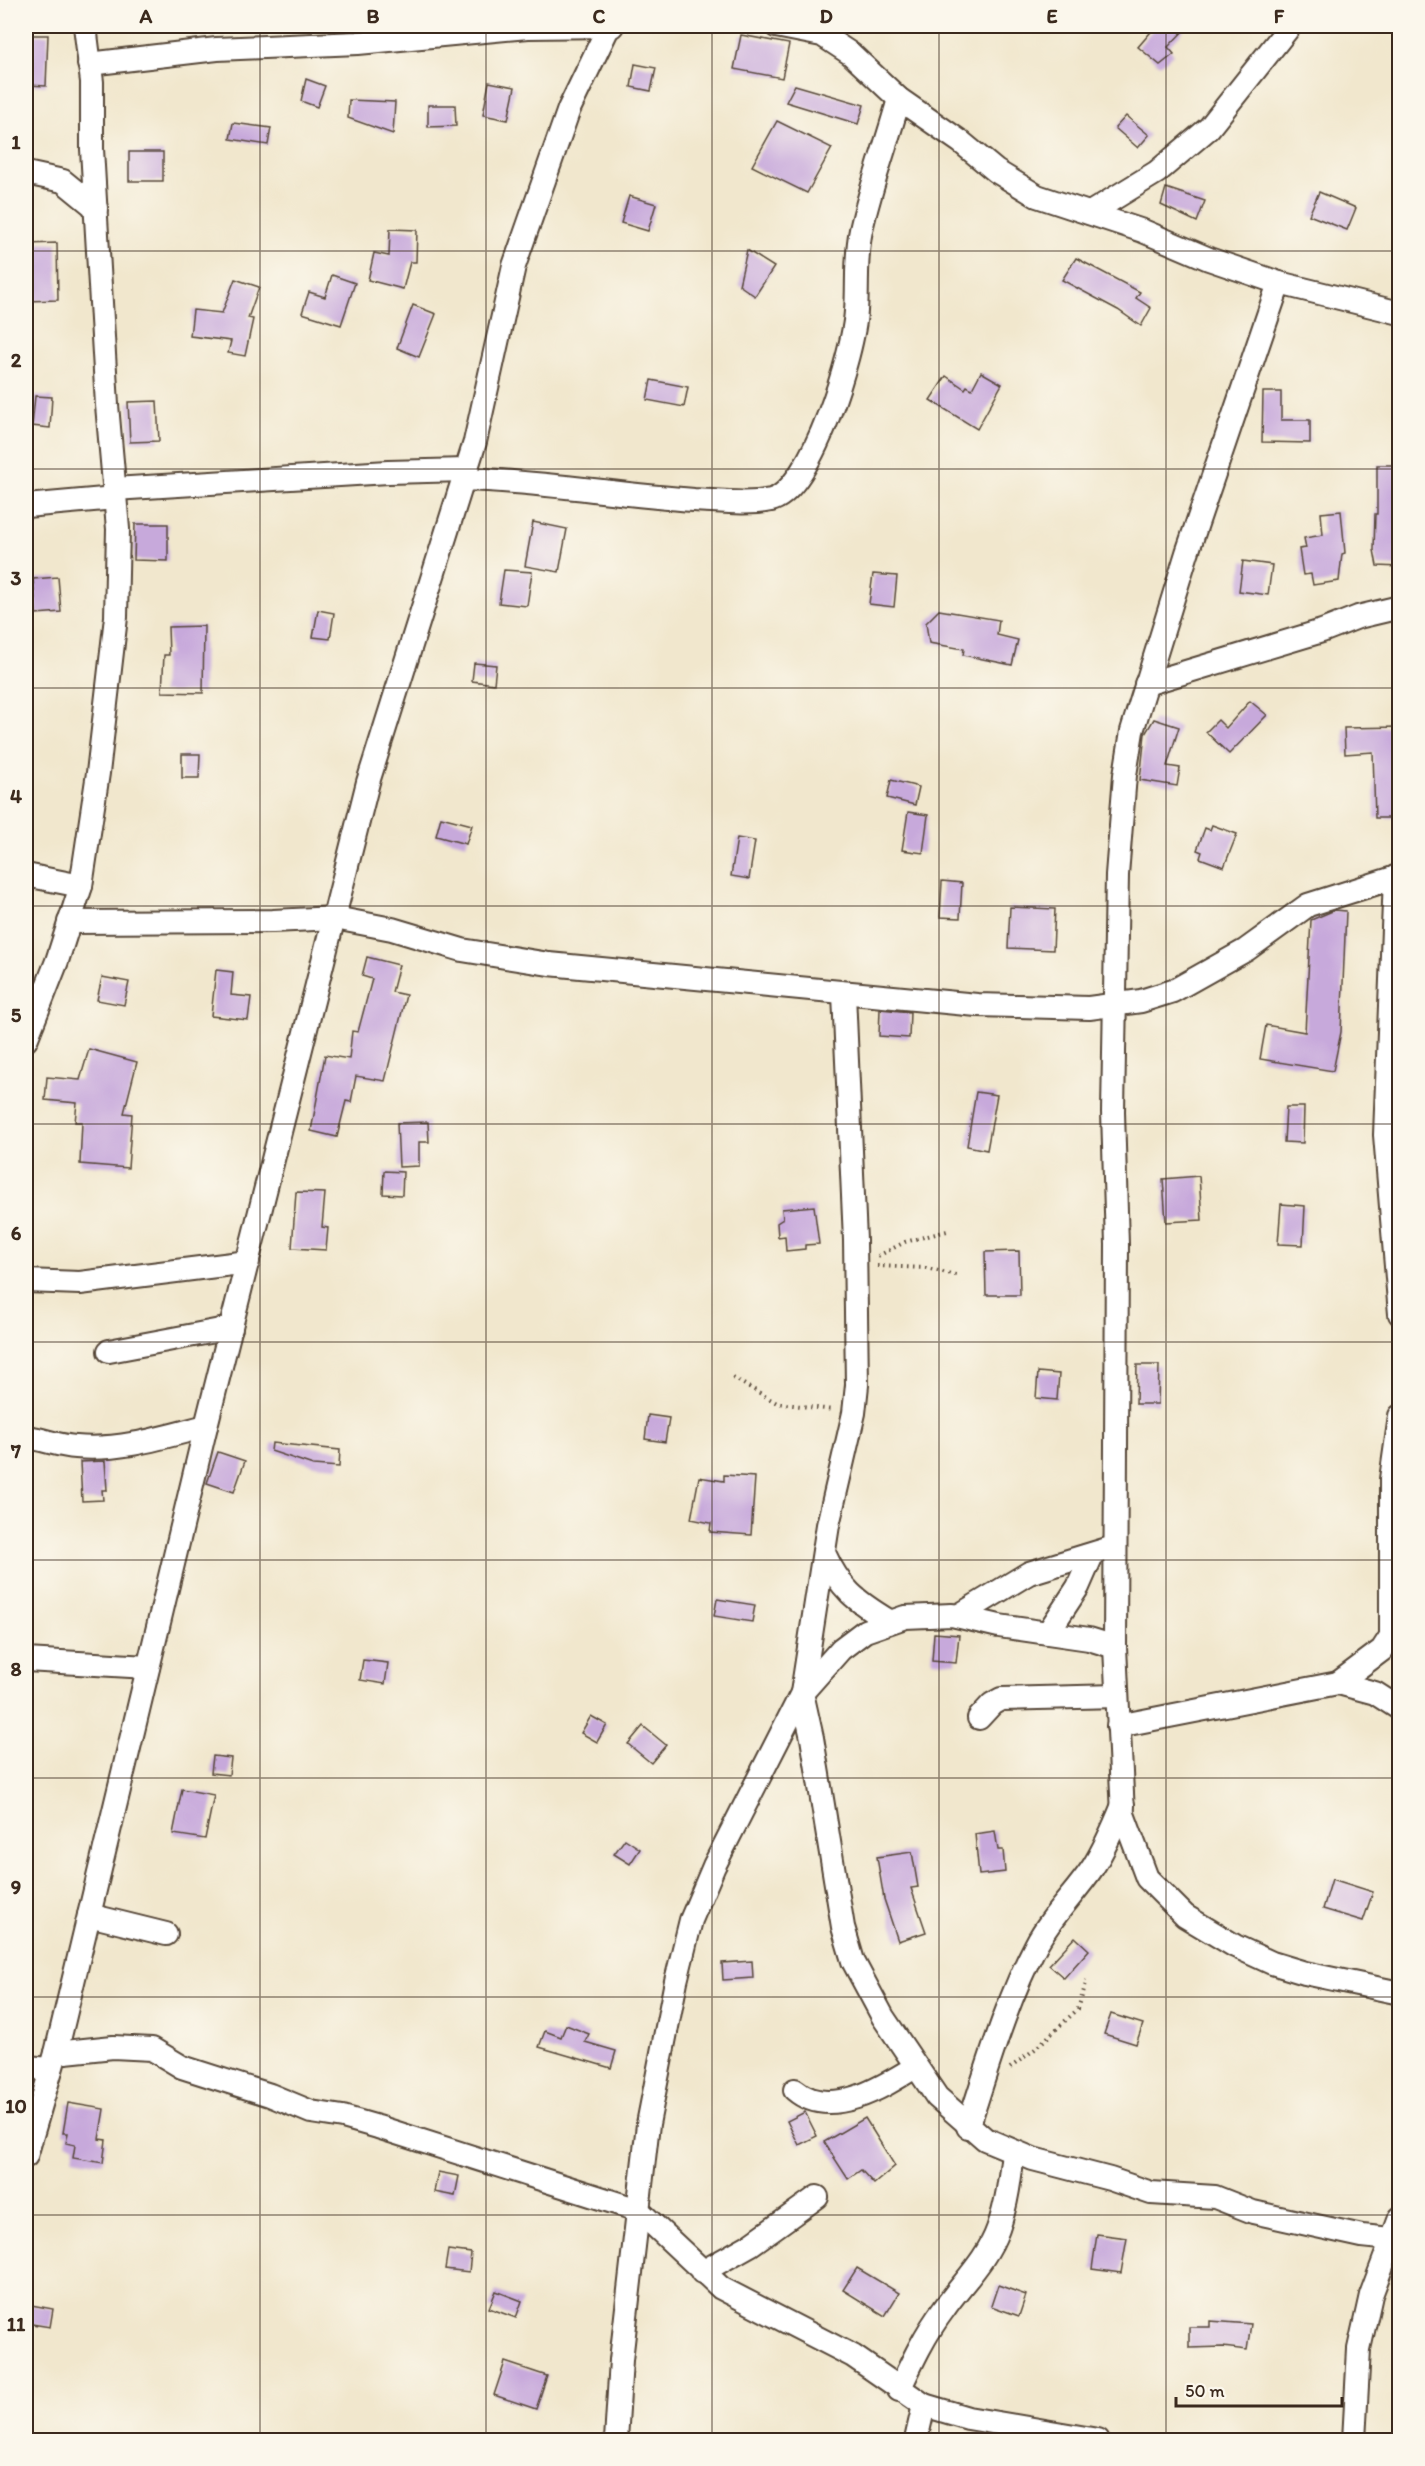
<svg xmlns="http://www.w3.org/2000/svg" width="1425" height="2466" font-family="Itim,sans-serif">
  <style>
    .building { fill: #c7a9db }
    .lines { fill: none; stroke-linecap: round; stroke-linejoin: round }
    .minor-casing { stroke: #564638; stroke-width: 26 }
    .path { stroke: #564638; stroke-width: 4; stroke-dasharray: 1.5 4.5; stroke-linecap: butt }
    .minor { stroke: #fff; stroke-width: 22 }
    .grid { fill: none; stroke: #3b2a1e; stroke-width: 1.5; stroke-opacity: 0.55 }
    .neatline { fill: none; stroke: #3b2a1e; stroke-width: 2 }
    .grid-label { font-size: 20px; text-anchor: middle; font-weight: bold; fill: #3b2a1e }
  </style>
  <rect width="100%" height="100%" fill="#fbf7ec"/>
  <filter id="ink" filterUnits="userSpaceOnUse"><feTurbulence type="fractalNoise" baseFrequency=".0167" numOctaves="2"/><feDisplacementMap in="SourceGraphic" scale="12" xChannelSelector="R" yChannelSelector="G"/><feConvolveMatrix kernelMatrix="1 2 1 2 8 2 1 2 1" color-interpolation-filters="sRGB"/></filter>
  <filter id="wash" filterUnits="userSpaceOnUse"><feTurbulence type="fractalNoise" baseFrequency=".008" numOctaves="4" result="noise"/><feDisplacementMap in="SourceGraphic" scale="24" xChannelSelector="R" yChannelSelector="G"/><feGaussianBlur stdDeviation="1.35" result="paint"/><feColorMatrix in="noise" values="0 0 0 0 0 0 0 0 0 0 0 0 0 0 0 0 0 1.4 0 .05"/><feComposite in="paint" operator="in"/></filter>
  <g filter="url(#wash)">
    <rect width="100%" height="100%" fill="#f1e7cd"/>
    <g id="blocks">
      <g class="building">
        <polygon points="1156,26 1188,26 1168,47 1174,54 1160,65 1138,47"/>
        <polygon points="31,35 48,35 46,86 29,85"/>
        <polygon points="741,35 789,44 782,78 734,69"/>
        <polygon points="635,64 656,68 651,91 631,87"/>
        <polygon points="306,79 325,86 317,107 301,101"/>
        <polygon points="489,82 515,87 508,120 483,115"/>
        <polygon points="795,85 864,105 858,124 786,102"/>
        <polygon points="349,100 395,102 393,134 348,118"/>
        <polygon points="428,105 455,105 456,126 428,127"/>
        <polygon points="1126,116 1149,135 1138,148 1115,128"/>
        <polygon points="777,121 832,148 807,193 752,166"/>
        <polygon points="233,123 271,128 268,145 230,139"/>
        <rect x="129" y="152" width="34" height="29"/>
        <polygon points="1166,188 1205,201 1197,222 1161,205"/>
        <polygon points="1319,192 1356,208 1347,230 1309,215"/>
        <polygon points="629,196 656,204 648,231 621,223"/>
        <polygon points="390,229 417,230 416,262 410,262 403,289 368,280 374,253 389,256"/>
        <polygon points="57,243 58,300 26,301 26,244"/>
        <polygon points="747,250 774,267 755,296 739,285"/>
        <polygon points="1076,258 1140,292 1136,298 1151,308 1141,326 1118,310 1062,280"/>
        <polygon points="332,275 355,283 341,325 302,313 309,292 325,297"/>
        <polygon points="235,279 259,287 248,318 253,319 245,356 228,353 231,341 190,336 193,310 222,313"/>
        <polygon points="413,305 436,314 419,357 397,348"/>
        <polygon points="981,372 1002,384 977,429 930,400 946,376 965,389 967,386 972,389"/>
        <polygon points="651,380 688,387 684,407 647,400"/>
        <polygon points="1263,392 1281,392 1281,420 1310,420 1310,443 1262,442"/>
        <polygon points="35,396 52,397 50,428 32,426"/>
        <polygon points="157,401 159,441 130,442 128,402"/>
        <polygon points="1377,465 1397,465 1400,567 1377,566 1374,550 1375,514 1377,514"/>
        <polygon points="1341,511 1345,553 1342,554 1339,581 1313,585 1311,574 1303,575 1299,549 1306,548 1304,538 1323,535 1321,513"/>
        <polygon points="533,522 567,529 559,572 525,566"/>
        <polygon points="135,524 168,524 168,561 134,560"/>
        <polygon points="1243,561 1272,565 1268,595 1239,591"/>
        <polygon points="504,570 532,572 527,606 499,603"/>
        <polygon points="873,574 897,576 894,607 869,604"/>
        <polygon points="58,577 61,612 36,614 33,579"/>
        <polygon points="318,610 334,613 330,639 313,637"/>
        <polygon points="939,610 999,620 997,635 1018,640 1012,665 963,655 964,649 929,643 926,623"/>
        <polygon points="204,626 203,693 162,692 164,655 169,655 168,627"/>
        <polygon points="474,663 496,665 494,684 472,681"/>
        <polygon points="1250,701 1267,715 1229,754 1206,732 1218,720 1226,728"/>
        <polygon points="1154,719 1179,727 1167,766 1180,768 1177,786 1140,780 1145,734"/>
        <polygon points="1400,727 1400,818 1375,818 1373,752 1345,754 1344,728"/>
        <polygon points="182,754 200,754 199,778 182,778"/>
        <polygon points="891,780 919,787 915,805 887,798"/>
        <polygon points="908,812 928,815 923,853 902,850"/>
        <polygon points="441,817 472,825 466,844 436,836"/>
        <polygon points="1212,825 1237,834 1224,867 1200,858 1202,852 1197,850 1205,828 1210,830"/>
        <polygon points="737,838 755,841 749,879 731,876"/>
        <polygon points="942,881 962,883 960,918 940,917"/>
        <polygon points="1010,907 1055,909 1053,950 1008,948"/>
        <polygon points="1335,910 1346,911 1341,1032 1333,1071 1260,1059 1266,1025 1305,1032 1311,920"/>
        <polygon points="367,957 399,965 392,992 406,995 385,1081 356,1076 351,1102 346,1101 337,1137 311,1131 325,1055 349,1059 352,1031 358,1032 372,979 362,976"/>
        <polygon points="216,970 233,972 231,995 251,997 248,1020 211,1016"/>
        <polygon points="102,977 129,982 124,1005 97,1000"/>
        <polygon points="880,1009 910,1012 909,1038 879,1036"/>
        <polygon points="89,1049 137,1062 124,1113 132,1114 128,1168 80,1164 82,1122 75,1122 77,1103 45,1100 47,1077 80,1080"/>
        <polygon points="976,1092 997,1095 987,1150 967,1146"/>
        <polygon points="1286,1107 1304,1107 1303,1143 1284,1142"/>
        <polygon points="428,1122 429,1142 419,1142 419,1166 399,1167 397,1123"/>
        <polygon points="384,1171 403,1172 402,1195 383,1194"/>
        <polygon points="1199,1176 1202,1220 1166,1222 1163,1179"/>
        <polygon points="296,1192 325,1193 322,1227 328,1228 326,1250 292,1248"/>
        <polygon points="1281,1204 1305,1206 1303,1245 1278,1244"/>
        <polygon points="814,1206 819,1244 805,1245 805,1249 786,1251 785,1236 778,1237 777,1223 783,1219 782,1209"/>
        <polygon points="1019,1251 1020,1295 986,1295 985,1252"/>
        <polygon points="1137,1365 1159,1365 1158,1404 1136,1404"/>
        <polygon points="1038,1372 1059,1374 1057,1400 1036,1398"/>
        <polygon points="648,1415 669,1418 665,1442 645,1439"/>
        <polygon points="272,1443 340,1450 339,1467 313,1465 271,1451"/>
        <polygon points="218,1452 245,1461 234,1492 207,1483"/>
        <polygon points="105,1461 107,1490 102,1490 103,1500 82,1501 80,1462"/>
        <polygon points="724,1475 755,1477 751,1535 710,1532 711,1523 691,1519 699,1477 724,1481"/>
        <polygon points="717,1599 755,1605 752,1622 714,1616"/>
        <polygon points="934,1633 959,1635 956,1663 932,1661"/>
        <polygon points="363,1660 388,1663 385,1684 360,1680"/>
        <polygon points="591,1716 607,1725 597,1742 581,1733"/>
        <polygon points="643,1726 666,1745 651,1763 628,1744"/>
        <polygon points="213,1756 231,1758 229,1775 211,1773"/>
        <polygon points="182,1789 214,1795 205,1839 173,1834"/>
        <polygon points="995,1831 998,1850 1003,1850 1005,1872 979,1875 975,1834"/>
        <polygon points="625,1839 640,1849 630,1864 614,1854"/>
        <polygon points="912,1852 918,1887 911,1888 926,1932 898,1941 884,1899 877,1857"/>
        <polygon points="1332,1879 1373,1892 1363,1921 1323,1909"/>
        <polygon points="1075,1937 1089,1950 1064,1978 1049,1965"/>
        <polygon points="752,1961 753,1978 723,1980 722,1963"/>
        <polygon points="1111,2014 1143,2024 1136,2044 1104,2034"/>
        <polygon points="566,2025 589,2034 585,2042 616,2051 611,2068 539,2047 545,2031 561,2037"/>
        <polygon points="68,2103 104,2109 99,2139 106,2140 103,2163 73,2158 75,2145 66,2143 68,2133 63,2133"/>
        <polygon points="805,2112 817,2136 799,2145 787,2121"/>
        <polygon points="865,2118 895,2166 874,2184 861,2170 848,2179 824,2142"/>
        <polygon points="438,2172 459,2176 455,2196 434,2192"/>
        <polygon points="1097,2234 1127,2238 1121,2273 1092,2269"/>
        <polygon points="448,2250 471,2253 469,2272 445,2269"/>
        <polygon points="857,2268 899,2293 885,2316 843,2290"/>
        <polygon points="998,2285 1026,2295 1019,2316 991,2306"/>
        <polygon points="496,2291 522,2301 516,2318 489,2308"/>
        <polygon points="26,2304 53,2309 50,2327 26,2323"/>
        <polygon points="1210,2321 1251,2324 1247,2350 1223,2347 1189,2348 1189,2327 1210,2327"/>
        <polygon points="505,2362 547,2376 536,2409 494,2395"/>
      </g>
    </g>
  </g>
  <g filter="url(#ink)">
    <use href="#blocks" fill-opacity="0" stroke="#564638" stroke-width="1.5"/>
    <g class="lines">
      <defs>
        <g id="minor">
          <polyline points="776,26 822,35 851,54 899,99 961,142 996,171 1037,196 1143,231 1209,259 1279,283 1400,313"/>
          <polyline points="89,64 217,49 358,43 528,27 612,26"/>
          <polyline points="26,173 63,181 96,208"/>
          <polyline points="1090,213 1157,172 1209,128 1290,26"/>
          <polyline points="1279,283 1187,553 1132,731 1125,775 1117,875 1113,1112 1117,1245 1115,1647 1123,1814 1147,1878 1185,1916 1235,1946 1272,1963 1305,1973 1400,1993"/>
          <path d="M 463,479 C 540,481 617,495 694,500 C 718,501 747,505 771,500 C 812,490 854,351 856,311 C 858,284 855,258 861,230 C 871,185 887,143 899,99"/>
          <polyline points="114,489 388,472 466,470"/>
          <polyline points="26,506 115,498"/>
          <polyline points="1146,684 1322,631 1358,617 1400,607"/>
          <polyline points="26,875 81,886"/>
          <polyline points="1395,877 1385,1135 1400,1314"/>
          <polyline points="69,922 273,921 335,918 392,929 462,950 549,964 977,1005 1089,1008 1141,1001 1173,991 1246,950 1308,905 1400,876"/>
          <polyline points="844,994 855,1240 857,1385 854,1413 828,1525 802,1693 812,1738 843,1927 853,1961 883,2017 937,2097 985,2139 1033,2159 1110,2179 1151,2193 1215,2197 1253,2212 1362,2236 1400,2240"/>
          <polyline points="26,1040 57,961 81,886 98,773 116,617 118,529 107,405 92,149 92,82 85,26"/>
          <polyline points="26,1281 80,1283 248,1262"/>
          <polyline points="109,1351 231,1328"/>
          <path d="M 26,1437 C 43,1439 59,1446 76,1447 C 120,1451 164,1437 206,1426"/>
          <path d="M 824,1553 C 840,1589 856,1601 889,1621"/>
          <polyline points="958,1616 1029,1573 1114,1547"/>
          <polyline points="1049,1631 1078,1587 1092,1555"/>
          <polyline points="26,1660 148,1667"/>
          <polyline points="1338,1683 1382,1650 1391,1636 1391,1479 1400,1416"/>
          <polyline points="979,1718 992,1704 1001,1699 1117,1696"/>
          <polyline points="1118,1726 1338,1683 1375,1693 1400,1709"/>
          <polyline points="89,1915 166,1934"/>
          <polyline points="56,2053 113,2047 152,2049 182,2067 270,2095 311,2112 343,2117 378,2127 638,2210 721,2288 853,2356 924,2405 968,2418 1098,2440"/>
          <polyline points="26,2067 51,2069"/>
          <path d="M 795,2090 C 830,2120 883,2087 915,2067"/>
          <path d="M 968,2127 C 988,2066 1006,2002 1036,1945 C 1051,1916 1075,1894 1093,1867 C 1105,1848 1114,1827 1123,1805"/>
          <polyline points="26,2156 56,2053 206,1426 368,782 475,442 514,266 569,109 609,26"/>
          <polyline points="702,2272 750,2245 817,2197"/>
          <path d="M 899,2390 C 912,2362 925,2334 944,2309 C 962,2283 987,2260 998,2229 C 1007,2204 1010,2178 1013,2152"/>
          <polyline points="616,2440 621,2360 648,2124 676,1981 691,1920 714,1866 802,1693 841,1649 865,1631 905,1617 952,1615 999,1626 1089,1639 1115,1647"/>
          <polyline points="916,2440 924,2405"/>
          <polyline points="1354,2440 1359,2349 1371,2295 1400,2218"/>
        </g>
      </defs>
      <use href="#minor" class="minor-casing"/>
      <g class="path">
        <polyline points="878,1256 905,1242 947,1231"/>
        <polyline points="877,1266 926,1268 960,1276"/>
        <polyline points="733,1378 777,1403 833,1410"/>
        <polyline points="1010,2068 1035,2049 1078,2009 1087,1980"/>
      </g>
      <use href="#minor" class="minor"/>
    </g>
  </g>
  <path class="grid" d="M 260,26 L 260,2440M 486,26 L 486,2440M 712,26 L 712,2440M 939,26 L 939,2440M 1166,26 L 1166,2440M 26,251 L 1400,251M 26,469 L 1400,469M 26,688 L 1400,688M 26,906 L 1400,906M 26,1124 L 1400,1124M 26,1342 L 1400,1342M 26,1560 L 1400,1560M 26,1778 L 1400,1778M 26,1997 L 1400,1997M 26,2215 L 1400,2215"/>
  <rect width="1425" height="2466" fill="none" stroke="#fbf7ec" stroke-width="66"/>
  <path d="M1176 2397v9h166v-9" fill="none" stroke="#3b2a1e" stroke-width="3"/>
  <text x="1185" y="2397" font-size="18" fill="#3b2a1e" stroke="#fbf7ec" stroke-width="4.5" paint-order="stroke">50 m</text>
  <rect x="33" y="33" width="1359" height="2400" class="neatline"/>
  <g class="grid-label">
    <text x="146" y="23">A</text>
    <text x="373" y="23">B</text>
    <text x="599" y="23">C</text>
    <text x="826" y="23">D</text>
    <text x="1052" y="23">E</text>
    <text x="1279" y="23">F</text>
    <text x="16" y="149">1</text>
    <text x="16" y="367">2</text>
    <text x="16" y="585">3</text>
    <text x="16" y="803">4</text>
    <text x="16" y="1022">5</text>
    <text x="16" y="1240">6</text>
    <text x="16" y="1458">7</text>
    <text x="16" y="1676">8</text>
    <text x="16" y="1894">9</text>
    <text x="16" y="2113">10</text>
    <text x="16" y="2331">11</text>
  </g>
</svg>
